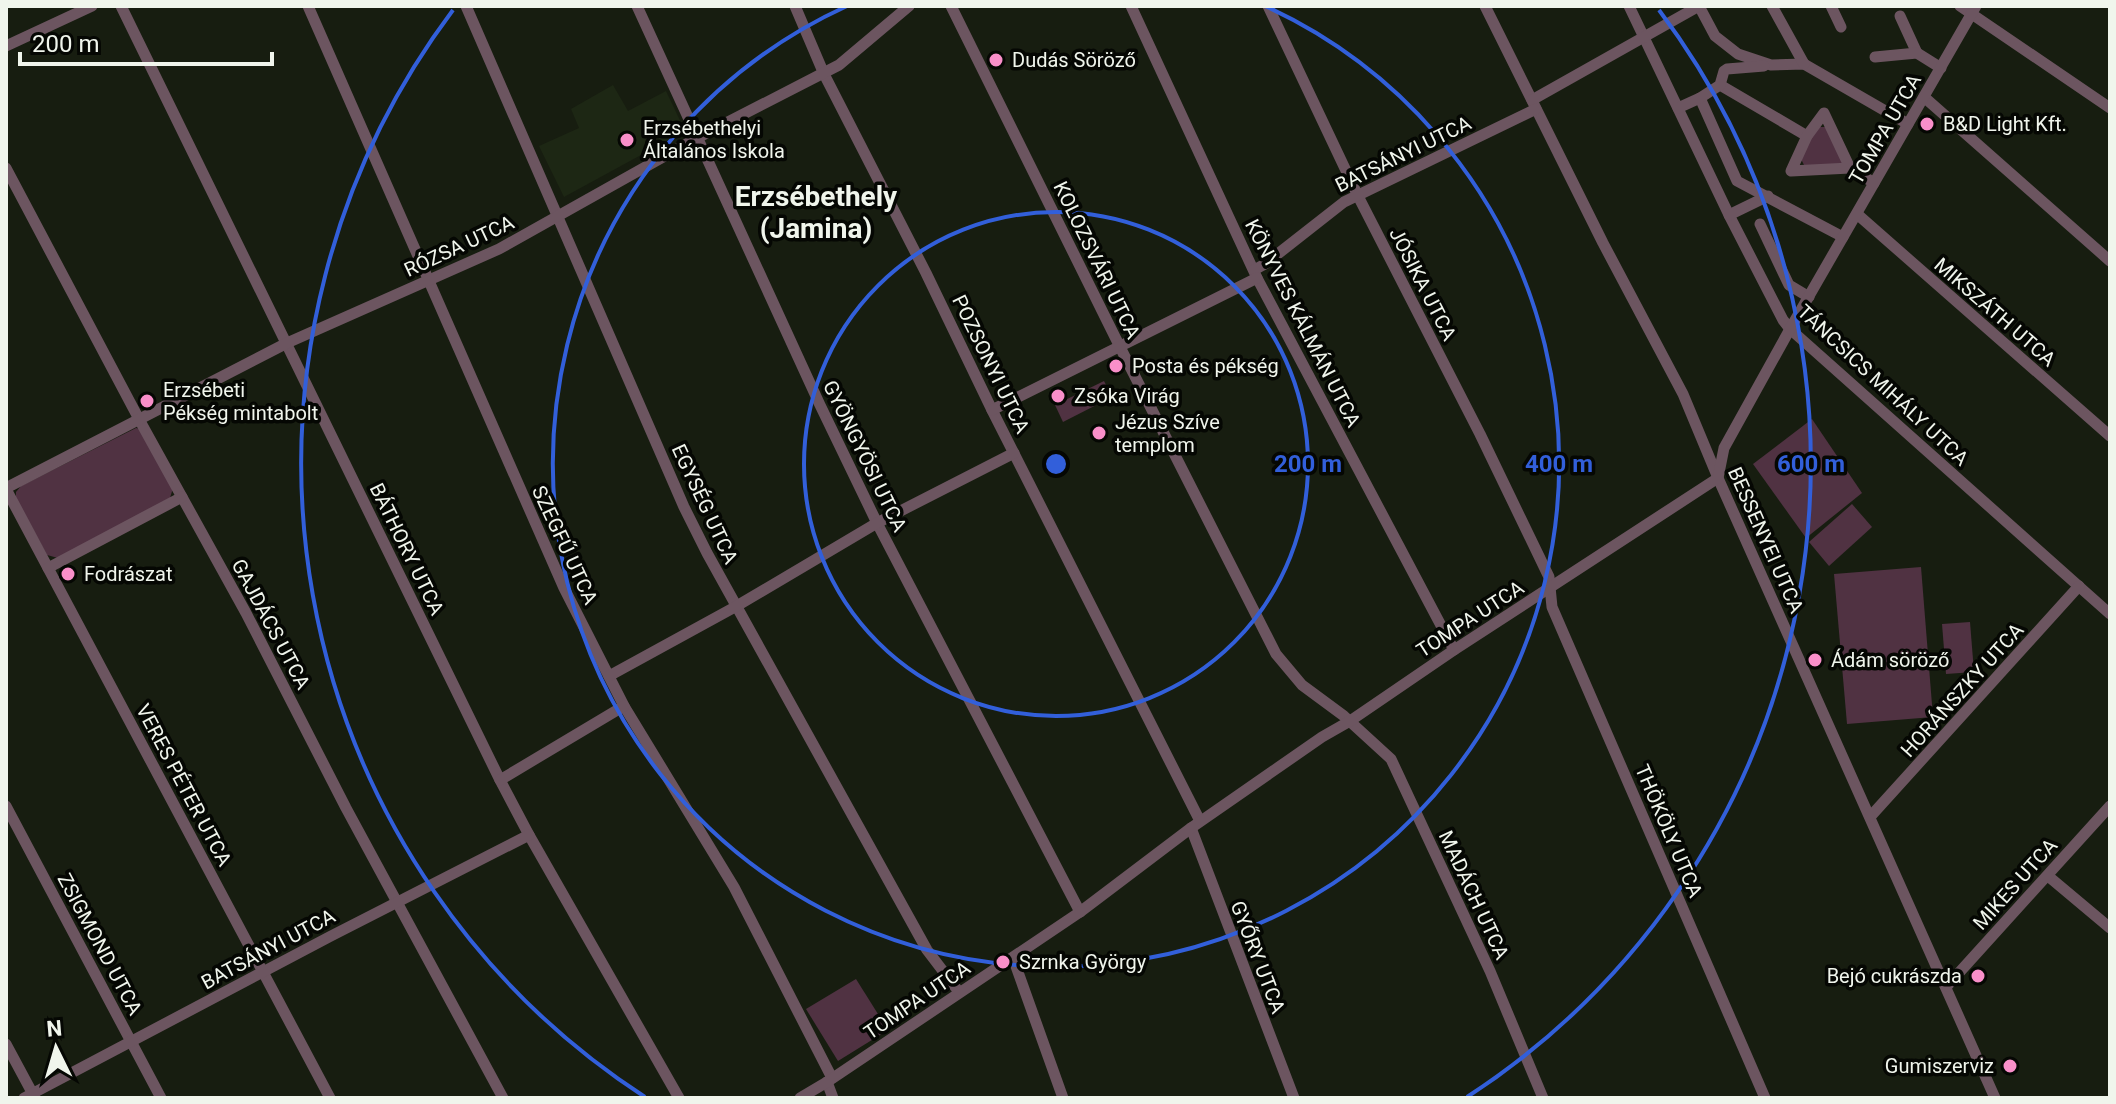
<svg xmlns="http://www.w3.org/2000/svg" width="2116" height="1104" font-family="Roboto,sans-serif">
  <style>
    .built { fill: #1d2714 }
    .green { fill: #503242 }
    .lines { fill: none; stroke-linecap: round; stroke-linejoin: round }
    .minor { stroke: #6c5560; stroke-width: 11 }
    .ring { fill: none; stroke: #325fda; stroke-width: 4 }
    .poi-dot { fill: #f98fc9; stroke: #050703; stroke-width: 3 }
    .labels { text-anchor: middle; stroke-width: 7; stroke-linejoin: round; paint-order: stroke }
    .poi-label { font-size: 20px; fill: #f0f5ec; stroke: #050703; text-anchor: start }
    .street-label { font-size: 20px; fill: #f0f5ec; stroke: #050703 }
    .district-label { font-size: 28px; font-weight: bold; fill: #f0f5ec; stroke: #050703 }
    .centre { fill: #325fda; stroke: #050703; stroke-width: 4 }
    .ring-label { font-size: 24px; text-anchor: middle; font-weight: bold; fill: #325fda; stroke: #050703; stroke-width: 7; stroke-linejoin: round; paint-order: stroke }
  </style>
  <rect width="100%" height="100%" fill="#171d10"/>
  <polygon class="built" points="613,85 628,111 666,91 685,131 564,197 539,146 579,128 571,109"/>
  <g class="green">
    <polygon points="1818,127 1828,127 1845,164 1805,167 1800,157"/>
    <polygon points="1104,381 1112,397 1063,422 1055,405"/>
    <polygon points="1812,419 1862,493 1806,538 1753,464"/>
    <polygon points="136,428 141,429 173,488 170,498 58,558 47,555 16,498 16,492 21,486"/>
    <polygon points="1852,504 1872,527 1829,566 1809,542"/>
    <polygon points="1921,567 1933,717 1847,724 1834,574"/>
    <polygon points="1970,622 1974,672 1946,674 1942,624"/>
    <polygon points="856,979 888,1030 838,1061 806,1009"/>
  </g>
  <g class="lines">
    <g class="minor">
      <polyline points="121,6 500,780 529,835 679,1098"/>
      <polyline points="308,6 564,588 624,706 734,887 832,1078"/>
      <polyline points="466,6 684,507 707,553 927,950 959,992"/>
      <polyline points="637,6 820,405 877,523 1080,912"/>
      <polyline points="795,6 824,74 926,273 992,410 1200,821"/>
      <polyline points="951,6 1120,347 1276,654 1302,685 1344,716 1391,759 1490,971 1543,1098"/>
      <polyline points="1131,6 1257,278 1454,650"/>
      <polyline points="1268,6 1358,196 1480,434 1549,577 1552,607 1765,1098"/>
      <polyline points="1485,6 1603,243 1683,394 1718,478 1995,1098"/>
      <polyline points="1629,6 1729,215 1783,320 1790,329 2110,614"/>
      <polyline points="1699,6 1715,36 1738,54 1771,65 1804,64 1908,124"/>
      <polyline points="1772,6 1804,64"/>
      <polyline points="1831,6 1841,27"/>
      <polyline points="1960,6 2110,108"/>
      <polyline points="1900,16 1917,53"/>
      <polyline points="6,46 92,6"/>
      <polyline points="1875,57 1917,53 1941,68"/>
      <polyline points="1720,85 1807,136"/>
      <polyline points="1924,97 2110,261"/>
      <polyline points="1700,98 1737,181 1843,237"/>
      <polyline points="1532,100 1699,6"/>
      <polyline points="1678,108 1700,98 1720,85 1724,71 1727,69 1764,66"/>
      <polyline points="6,168 140,421 246,613 346,808 503,1098"/>
      <polyline points="1850,168 1824,113 1807,136 1791,171 1850,168 1874,183"/>
      <polyline points="1857,214 2110,436"/>
      <polyline points="1729,215 1768,196"/>
      <polyline points="1760,224 1789,285 1809,297"/>
      <polyline points="1254,270 1265,264 1344,202 1536,109"/>
      <polyline points="992,410 1257,278"/>
      <polyline points="6,488 287,343 499,249 697,138 839,65 909,6"/>
      <polyline points="6,489 330,1098"/>
      <polyline points="48,568 182,497"/>
      <polyline points="609,676 735,607 877,523 1014,453"/>
      <polyline points="500,780 624,706"/>
      <polyline points="6,806 161,1098"/>
      <polyline points="1870,817 2079,586"/>
      <polyline points="1191,828 1294,1098"/>
      <polyline points="2048,876 2110,928"/>
      <polyline points="1013,958 1063,1098"/>
      <polyline points="1947,986 2110,806"/>
      <polyline points="6,1044 35,1098"/>
      <polyline points="827,1082 833,1098"/>
      <polyline points="24,1098 331,936 529,835"/>
      <polyline points="800,1098 827,1082 1080,912 1191,828 1322,737 1350,721 1454,650 1718,478 1724,448 1790,329 1976,6"/>
    </g>
  </g>
  <g class="ring">
    <circle cx="1056" cy="464" r="252"/>
    <path d="M1265 6A503 503 0 1 1 847 6"/>
    <path d="M645 1097A755 755 0 0 1 453 10M1659 10A755 755 0 0 1 1467 1097"/>
  </g>
  <g class="poi-dot">
    <circle cx="996" cy="60" r="8"/>
    <circle cx="1927" cy="124" r="8"/>
    <circle cx="627" cy="140" r="8"/>
    <circle cx="1116" cy="366" r="8"/>
    <circle cx="1058" cy="396" r="8"/>
    <circle cx="147" cy="401" r="8"/>
    <circle cx="1099" cy="433" r="8"/>
    <circle cx="68" cy="574" r="8"/>
    <circle cx="1815" cy="660" r="8"/>
    <circle cx="1003" cy="962" r="8"/>
    <circle cx="1978" cy="976" r="8"/>
    <circle cx="2010" cy="1066" r="8"/>
  </g>
  <g class="labels">
    <g class="poi-label">
      <text x="1012" y="67">Dudás Söröző</text>
      <text x="1943" y="131">B&amp;D Light Kft.</text>
      <text x="643" y="135">Erzsébethelyi<tspan x="643" dy="23">Általános Iskola</tspan></text>
      <text x="1132" y="373">Posta és pékség</text>
      <text x="163" y="397">Erzsébeti<tspan x="163" dy="23">Pékség mintabolt</tspan></text>
      <text x="1074" y="403">Zsóka Virág</text>
      <text x="1115" y="429">Jézus Szíve<tspan x="1115" dy="23">templom</tspan></text>
      <text x="84" y="581">Fodrászat</text>
      <text x="1831" y="667">Ádám söröző</text>
      <text x="1019" y="969">Szrnka György</text>
      <text x="1962" y="983" text-anchor="end">Bejó cukrászda</text>
      <text x="1994" y="1073" text-anchor="end">Gumiszerviz</text>
    </g>
    <g class="street-label">
      <text transform="translate(1885 129) rotate(-60)" y="7">TOMPA UTCA</text>
      <text transform="translate(1403 154) rotate(-26)" y="7">BATSÁNYI UTCA</text>
      <text transform="translate(459 246) rotate(-25)" y="7">RÓZSA UTCA</text>
      <text transform="translate(1097 260) rotate(64)" y="7">KOLOZSVÁRI UTCA</text>
      <text transform="translate(1423 284) rotate(63)" y="7">JÓSIKA UTCA</text>
      <text transform="translate(1995 312) rotate(41)" y="7">MIKSZÁTH UTCA</text>
      <text transform="translate(1303 323) rotate(63)" y="7">KÖNYVES KÁLMÁN UTCA</text>
      <text transform="translate(991 364) rotate(64)" y="7">POZSONYI UTCA</text>
      <text transform="translate(1883 385) rotate(43)" y="7">TÁNCSICS MIHÁLY UTCA</text>
      <text transform="translate(865 456) rotate(64)" y="7">GYÖNGYÖSI UTCA</text>
      <text transform="translate(705 504) rotate(65)" y="7">EGYSÉG UTCA</text>
      <text transform="translate(1766 540) rotate(66)" y="7">BESSENYEI UTCA</text>
      <text transform="translate(565 545) rotate(65)" y="7">SZEGFŰ UTCA</text>
      <text transform="translate(407 549) rotate(64)" y="7">BÁTHORY UTCA</text>
      <text transform="translate(1470 619) rotate(-33)" y="7">TOMPA UTCA</text>
      <text transform="translate(271 624) rotate(62)" y="7">GAJDÁCS UTCA</text>
      <text transform="translate(1962 690) rotate(-48)" y="7">HORÁNSZKY UTCA</text>
      <text transform="translate(184 785) rotate(62)" y="7">VERES PÉTER UTCA</text>
      <text transform="translate(1669 831) rotate(67)" y="7">THÖKÖLY UTCA</text>
      <text transform="translate(2015 884) rotate(-48)" y="7">MIKES UTCA</text>
      <text transform="translate(1474 895) rotate(65)" y="7">MADÁCH UTCA</text>
      <text transform="translate(100 944) rotate(62)" y="7">ZSIGMOND UTCA</text>
      <text transform="translate(268 949) rotate(-28)" y="7">BATSÁNYI UTCA</text>
      <text transform="translate(1258 957) rotate(69)" y="7">GYŐRY UTCA</text>
      <text transform="translate(917 1000) rotate(-34)" y="7">TOMPA UTCA</text>
    </g>
    <g class="district-label">
      <text x="816" y="206">Erzsébethely<tspan x="816" dy="32">(Jamina)</tspan></text>
    </g>
  </g>
  <circle cx="1056" cy="464" r="12" class="centre"/>
  <g class="ring-label">
    <text x="1308" y="472">200 m</text>
    <text x="1559" y="472">400 m</text>
    <text x="1811" y="472">600 m</text>
  </g>
  <rect width="2116" height="1104" fill="none" stroke="#f0f5ec" stroke-width="16"/>
  <g transform="translate(56 1048) rotate(355)" stroke="#050703" stroke-width="6" paint-order="stroke">
  <path d="M0-6L14 30L0 20L-14 30Z" fill="#f0f5ec"/>
  <text y="-12" font-size="22" font-weight="bold" text-anchor="middle" fill="#f0f5ec">N</text>
  </g>
  <path d="M20 52v12h252v-12" fill="none" stroke="#f0f5ec" stroke-width="4"/>
  <text x="32" y="52" font-size="24" fill="#f0f5ec" stroke="#050703" stroke-width="6" paint-order="stroke">200 m</text>
</svg>
